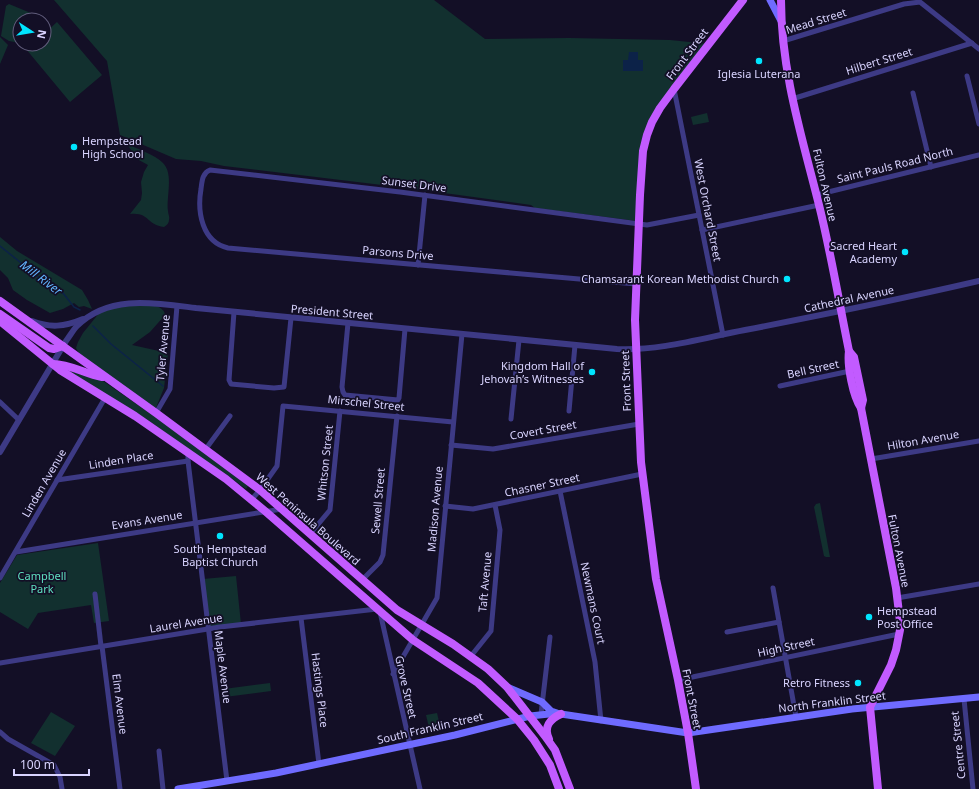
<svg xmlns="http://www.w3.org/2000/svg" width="979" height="789" font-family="'Noto Sans',sans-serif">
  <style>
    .green { fill: #12302f }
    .water { fill: #0c2248 }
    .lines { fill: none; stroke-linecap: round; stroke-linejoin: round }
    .stream { stroke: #0c2248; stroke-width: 1.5 }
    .minor { stroke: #3d3a85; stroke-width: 5 }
    .tertiary { stroke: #3d3a85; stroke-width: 6 }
    .secondary { stroke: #6f6bff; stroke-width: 7 }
    .primary { stroke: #c25bff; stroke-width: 8 }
    .poi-dot { fill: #00e5ff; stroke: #130f26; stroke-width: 1.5 }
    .labels { text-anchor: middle; stroke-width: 3.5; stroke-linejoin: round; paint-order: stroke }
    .street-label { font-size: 11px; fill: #d9d4ff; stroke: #130f26 }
    .poi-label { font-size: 11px; fill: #d9d4ff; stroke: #130f26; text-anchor: end }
    .park-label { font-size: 11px; fill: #5fe0c0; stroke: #130f26 }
    .water-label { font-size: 12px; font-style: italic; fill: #62b6ff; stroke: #130f26 }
  </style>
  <rect width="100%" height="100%" fill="#130f26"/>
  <g class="green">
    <polygon points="54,0 434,0 485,39 569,38 670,40 709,44 647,134 637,221 535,208 531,205 415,189 224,166 201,161 176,159 120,135 107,61"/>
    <polygon points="9,4 38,16 38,20 20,20 20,43 9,41 1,36 6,6"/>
    <polygon points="57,22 102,75 70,102 26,49 32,44 44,44 44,34"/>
    <polygon points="0,37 8,45 0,64"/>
    <polygon points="707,113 709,122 693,125 691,117"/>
    <path d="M 127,144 C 138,149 155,155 163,163 C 174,174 166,197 168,211 C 168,214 170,217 169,220 C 169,223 167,225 164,227 C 146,225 150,212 130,214 L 141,200 L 142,193 L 141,182 L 144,172 L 148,165 L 137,159 Z"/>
    <polygon points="0,237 17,251 82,290 88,300 92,309 84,306 79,307 74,303 63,309 50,313 27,300 13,290 8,278 0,270"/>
    <path d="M 124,305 C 134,305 164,301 165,315 L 150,332 L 132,345 L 168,353 L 164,388 L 155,410 L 79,353 L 76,348 L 78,342 L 83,333 L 100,312 Z"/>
    <polygon points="64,369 103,381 158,419 248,486 246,489 226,474 216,469 148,420"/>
    <polygon points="820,503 830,557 826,557 824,556 814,507 816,504"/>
    <polygon points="98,543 109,621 94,623 91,605 38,613 28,629 0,612 0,583 17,555"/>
    <polygon points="236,576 241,624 209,628 203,579"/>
    <polygon points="270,683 271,691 225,697 224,689"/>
    <polygon points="51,712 75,726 55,756 31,743"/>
    <polygon points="437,713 441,730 430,732 426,715"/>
  </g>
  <polygon class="water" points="629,52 638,52 638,60 643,60 643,71 623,71 623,60 628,60"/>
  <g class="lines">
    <g class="stream">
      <polyline points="0,246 46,283 63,293 74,307 80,310"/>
      <polyline points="93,326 111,344 163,386"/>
    </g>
    <g class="minor">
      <polyline points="783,41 904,4 920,2 979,49"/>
      <polyline points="967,76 979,124"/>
      <polyline points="674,89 723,335"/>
      <polyline points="913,93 931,167"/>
      <polyline points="792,99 972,43"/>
      <polyline points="816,195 979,155"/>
      <polyline points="702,230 819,205"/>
      <polyline points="418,265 425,195"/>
      <path d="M 636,284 L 228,248 C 202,242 197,212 201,189 C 202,182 202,173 210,170 L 400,192 L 647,225 L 699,215"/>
      <polyline points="234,312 229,380 231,384 274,388 284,387 291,318"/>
      <polyline points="348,323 342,387 343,392 345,395 398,400 399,398 405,329"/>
      <polyline points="780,386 850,371"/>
      <polyline points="0,402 19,420"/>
      <polyline points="569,411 575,345"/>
      <polyline points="156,413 170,389 177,306"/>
      <polyline points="511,419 519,340"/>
      <polyline points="451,445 493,449 639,424"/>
      <polyline points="205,450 230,416"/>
      <polyline points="188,452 188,461 227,781"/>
      <polyline points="871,459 979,441"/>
      <polyline points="57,480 188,461"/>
      <polyline points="560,491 595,662 601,721"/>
      <polyline points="251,500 260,490 277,466 283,406 453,422"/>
      <polyline points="445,506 473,509 642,474"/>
      <polyline points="310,534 330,510 340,411"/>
      <polyline points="16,552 282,509"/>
      <polyline points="0,578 105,398"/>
      <polyline points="362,580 380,562 383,555 397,416"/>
      <polyline points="773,588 796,717"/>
      <polyline points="95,594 101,646"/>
      <polyline points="897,598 979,584"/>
      <polyline points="380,612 420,789"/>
      <polyline points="301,618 319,764"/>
      <polyline points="727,632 779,622"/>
      <polyline points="102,646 120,789"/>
      <polyline points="471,656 491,631 500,530 495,505"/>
      <polyline points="0,663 220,627 377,609"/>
      <polyline points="393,674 437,598 462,334"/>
      <polyline points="678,680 899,634"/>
      <polyline points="964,699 973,789"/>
      <polyline points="541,714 550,637"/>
      <polyline points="0,732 8,739 54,765 60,777 62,789"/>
      <polyline points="159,751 163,789"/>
    </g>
    <g class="tertiary">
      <path d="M 32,321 C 50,328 64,327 83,319"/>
      <path d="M 0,452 L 66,341 C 70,336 73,330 77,326 C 109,294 156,303 196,308 L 617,349 C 660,351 703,338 745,330 C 823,315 901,299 979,281"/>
    </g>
    <g class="secondary">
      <polyline points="770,0 782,23"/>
      <polyline points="507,687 542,702 551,711 557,713"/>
      <polyline points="178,789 276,773 455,735 530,716 549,714 561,714 688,733 852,709 979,697"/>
    </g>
    <g class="primary">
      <path d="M 781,0 C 781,71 802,137 819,205 C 831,253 839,302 849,351 C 847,366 853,396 861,408"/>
      <polyline points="0,301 156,413 260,490 397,610 453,644 488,669 507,687 545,736 555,750 570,789"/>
      <polyline points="0,314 49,348 54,349 63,346"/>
      <polyline points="0,321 60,370 135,416 226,479 265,511 413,640 478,683 517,719 534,740 550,765 559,789"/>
      <polyline points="849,351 854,357 863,400 861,408 896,588 900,621 900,630 896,650 891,665 870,707 878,789"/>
      <path d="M 53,364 C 70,364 85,374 102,377"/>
      <path d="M 549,739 C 543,727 550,719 561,714"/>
      <polyline points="696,789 688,733 678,680 656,579 641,462 635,320 640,195 643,151 647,135 652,122 660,108 674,89 743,0"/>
    </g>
  </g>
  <g class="poi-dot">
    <circle cx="759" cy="61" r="4"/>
    <circle cx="74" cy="147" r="4"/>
    <circle cx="905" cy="252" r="4"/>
    <circle cx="787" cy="279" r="4"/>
    <circle cx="592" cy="372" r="4"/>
    <circle cx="220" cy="536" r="4"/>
    <circle cx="869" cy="617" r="4"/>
    <circle cx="858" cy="683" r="4"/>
  </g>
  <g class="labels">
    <g class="street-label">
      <text transform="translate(816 21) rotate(-17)" y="4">Mead Street</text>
      <text transform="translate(687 54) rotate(-53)" y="4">Front Street</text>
      <text transform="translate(879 61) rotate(-17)" y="4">Hilbert Street</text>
      <text transform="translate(895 165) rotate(-14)" y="4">Saint Pauls Road North</text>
      <text transform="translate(414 184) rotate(7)" y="4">Sunset Drive</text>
      <text transform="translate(825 185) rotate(77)" y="4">Fulton Avenue</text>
      <text transform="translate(708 210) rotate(79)" y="4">West Orchard Street</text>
      <text transform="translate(398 253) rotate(5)" y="4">Parsons Drive</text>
      <text transform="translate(849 299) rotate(-12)" y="4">Cathedral Avenue</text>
      <text transform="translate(332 312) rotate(5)" y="4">President Street</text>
      <text transform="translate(163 348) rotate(-85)" y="4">Tyler Avenue</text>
      <text transform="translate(813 369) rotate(-12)" y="4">Bell Street</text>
      <text transform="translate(626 381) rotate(-92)" y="4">Front Street</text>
      <text transform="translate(366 403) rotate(6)" y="4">Mirschel Street</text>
      <text transform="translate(543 430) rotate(-10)" y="4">Covert Street</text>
      <text transform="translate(923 440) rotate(-10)" y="4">Hilton Avenue</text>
      <text transform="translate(121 460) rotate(-9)" y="4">Linden Place</text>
      <text transform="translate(325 463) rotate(-84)" y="4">Whitson Street</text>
      <text transform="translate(44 483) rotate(-60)" y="4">Linden Avenue</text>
      <text transform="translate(542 485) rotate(-12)" y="4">Chasner Street</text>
      <text transform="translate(378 501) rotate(-85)" y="4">Sewell Street</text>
      <text transform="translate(435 509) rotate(-85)" y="4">Madison Avenue</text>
      <text transform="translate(308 519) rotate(41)" y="4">West Peninsula Boulevard</text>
      <text transform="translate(147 520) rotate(-9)" y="4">Evans Avenue</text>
      <text transform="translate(899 551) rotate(79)" y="4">Fulton Avenue</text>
      <text transform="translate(485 582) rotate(-85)" y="4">Taft Avenue</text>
      <text transform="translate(593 603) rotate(78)" y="4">Newmans Court</text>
      <text transform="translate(186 623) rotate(-9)" y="4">Laurel Avenue</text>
      <text transform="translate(786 647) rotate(-12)" y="4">High Street</text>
      <text transform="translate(223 667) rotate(83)" y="4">Maple Avenue</text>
      <text transform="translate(406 687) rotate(77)" y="4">Grove Street</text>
      <text transform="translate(320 690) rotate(83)" y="4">Hastings Place</text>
      <text transform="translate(692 699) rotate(79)" y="4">Front Street</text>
      <text transform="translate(832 702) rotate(-7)" y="4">North Franklin Street</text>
      <text transform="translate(120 704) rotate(83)" y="4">Elm Avenue</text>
      <text transform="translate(430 728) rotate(-13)" y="4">South Franklin Street</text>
      <text transform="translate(958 745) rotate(-96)" y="4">Centre Street</text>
    </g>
    <g class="poi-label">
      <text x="759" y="78" text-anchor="middle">Iglesia Luterana</text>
      <text x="82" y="145" text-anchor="start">Hempstead<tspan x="82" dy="13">High School</tspan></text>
      <text x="897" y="250">Sacred Heart<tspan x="897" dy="13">Academy</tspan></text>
      <text x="779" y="283">Chamsarant Korean Methodist Church</text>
      <text x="584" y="370">Kingdom Hall of<tspan x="584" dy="13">Jehovah’s Witnesses</tspan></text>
      <text x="220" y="553" text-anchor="middle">South Hempstead<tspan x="220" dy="13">Baptist Church</tspan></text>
      <text x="877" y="615" text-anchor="start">Hempstead<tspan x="877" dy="13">Post Office</tspan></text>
      <text x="850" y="687">Retro Fitness</text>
    </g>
    <g class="park-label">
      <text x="42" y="580">Campbell<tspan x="42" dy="13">Park</tspan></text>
    </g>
    <g class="water-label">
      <text transform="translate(41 278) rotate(37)" y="4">Mill River</text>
    </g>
  </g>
  <g transform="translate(32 32) rotate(102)"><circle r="19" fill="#130f26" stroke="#625e7d"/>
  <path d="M0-3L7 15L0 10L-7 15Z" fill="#00e5ff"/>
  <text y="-6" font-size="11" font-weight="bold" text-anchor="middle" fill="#d9d4ff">N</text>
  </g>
  <path d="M14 769v6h75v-6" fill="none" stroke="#d9d4ff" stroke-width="2"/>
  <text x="20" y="769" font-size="12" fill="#d9d4ff" stroke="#130f26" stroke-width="3" paint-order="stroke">100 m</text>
</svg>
